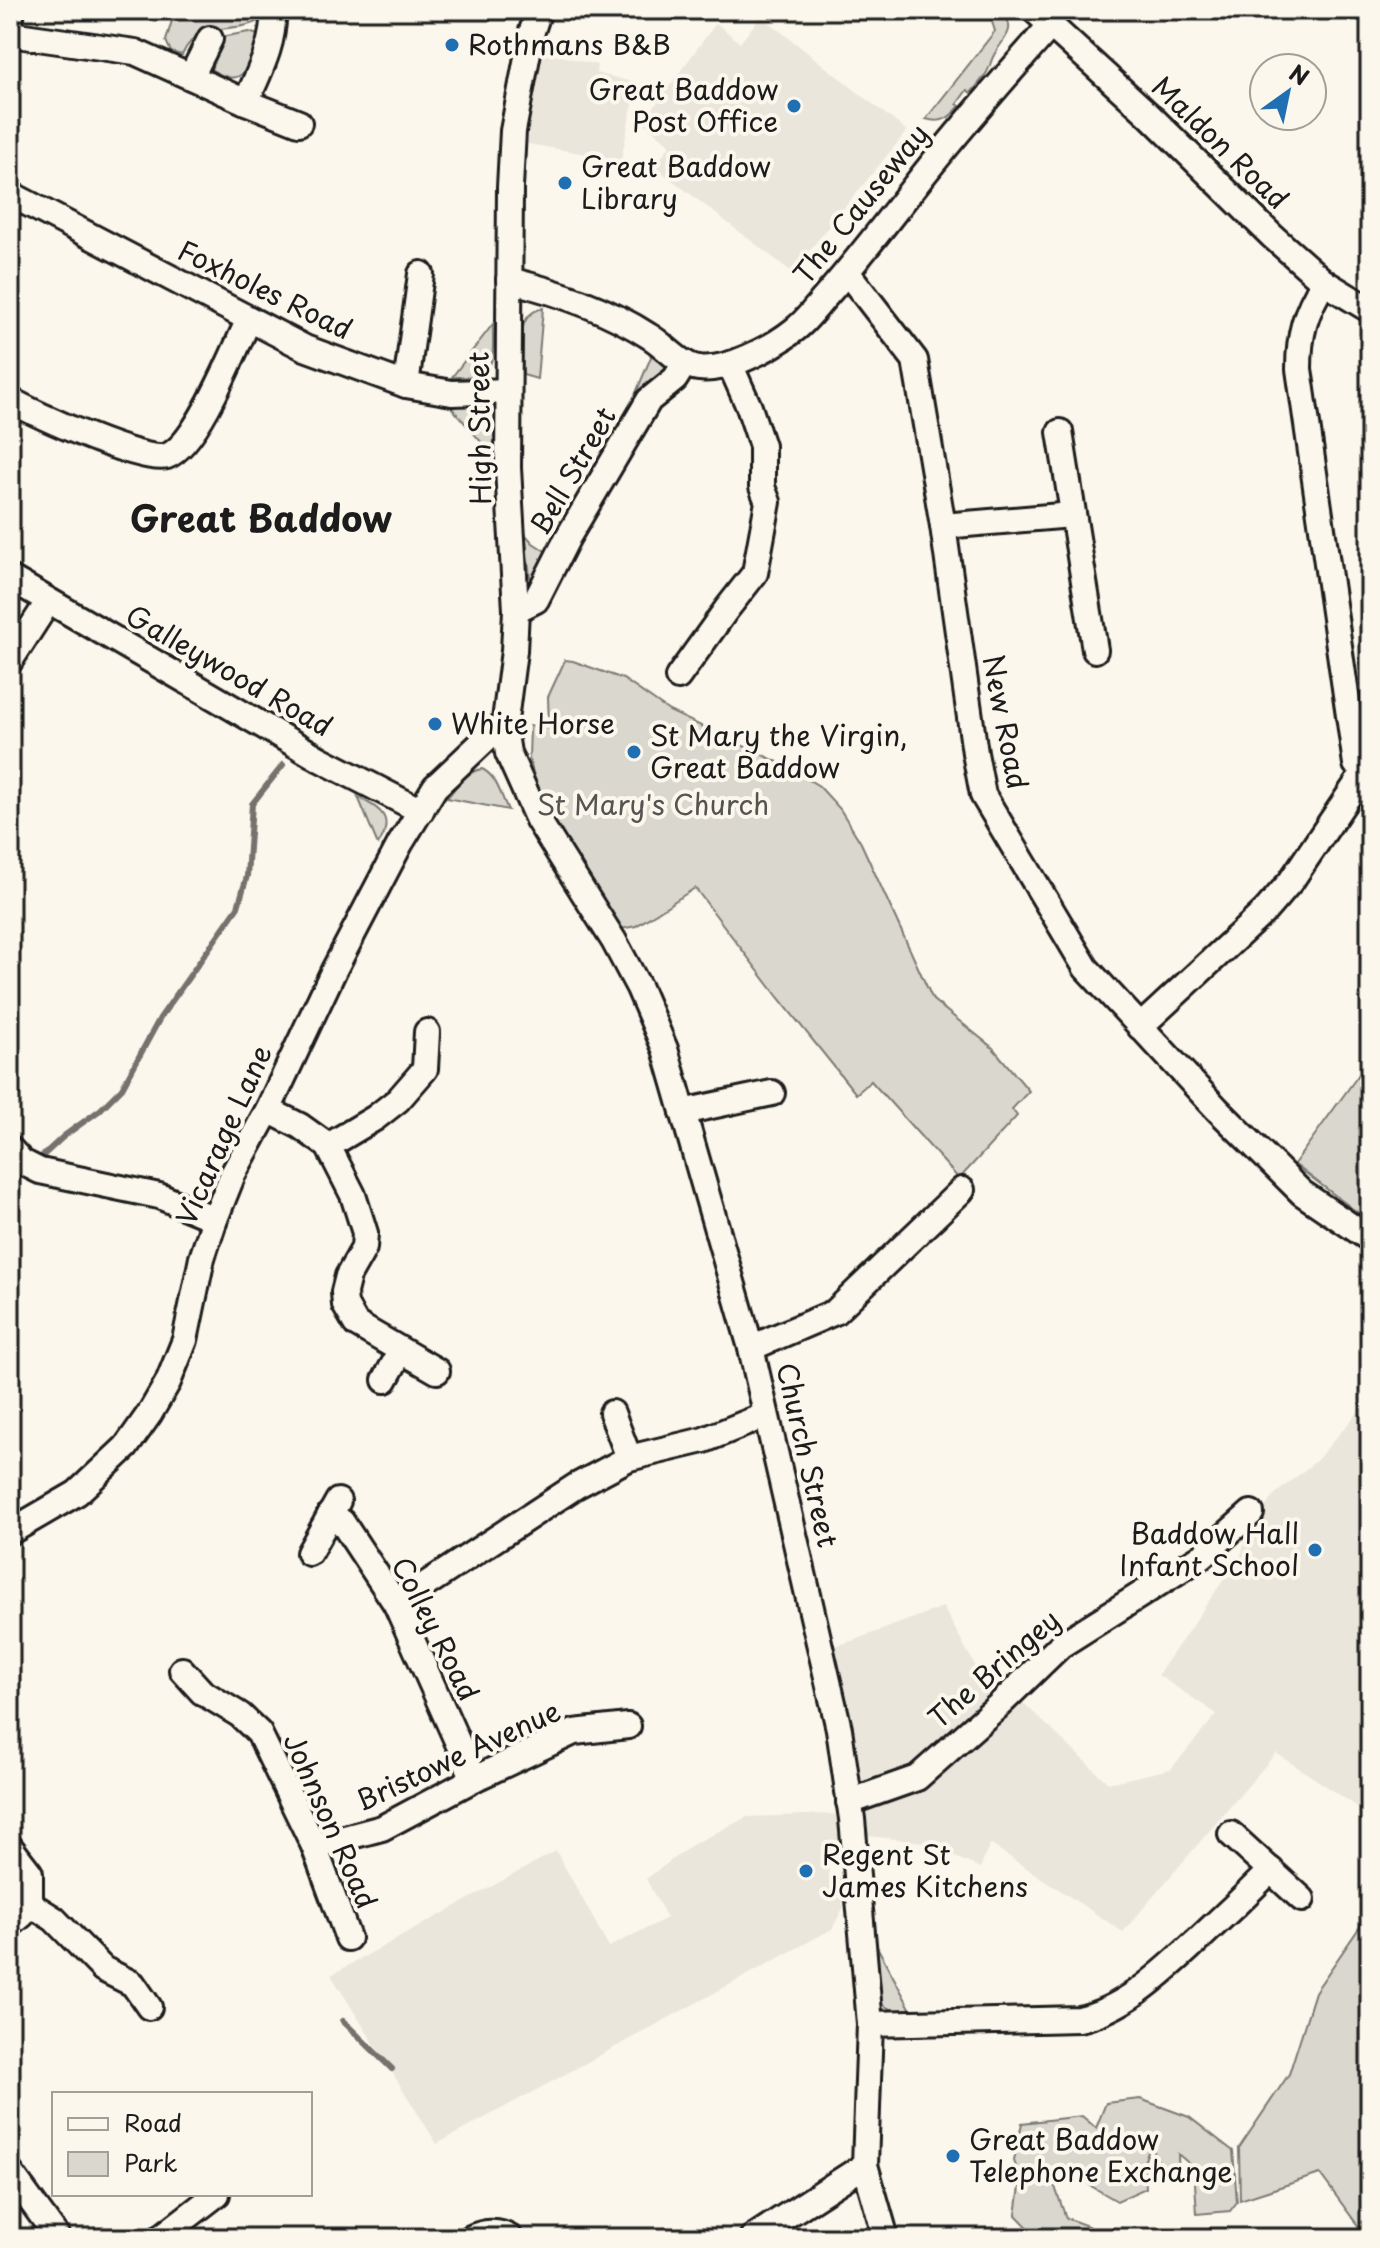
<svg xmlns="http://www.w3.org/2000/svg" width="1380" height="2248" font-family="'Playpen Sans',sans-serif">
  <style>
    .built { fill: #eae6dc }
    .green { fill: #dad7ce; stroke: #7b7a75; stroke-width: 2 }
    .lines { fill: none; stroke-linecap: round; stroke-linejoin: round }
    .stream { stroke: #74726e; stroke-width: 6 }
    .minor-casing { stroke: #1c1c1c; stroke-width: 30 }
    .minor { stroke: #fbf7ec; stroke-width: 24 }
    .poi-dot { fill: #1f6fb2; stroke: #fbf7ec; stroke-width: 3 }
    .labels { text-anchor: middle; stroke-width: 8; stroke-linejoin: round; paint-order: stroke }
    .poi-label { font-size: 28px; fill: #1c1c1c; stroke: #fbf7ec; text-anchor: start }
    .street-label { font-size: 28px; fill: #1c1c1c; stroke: #fbf7ec }
    .park-label { font-size: 28px; fill: #555451; stroke: #fbf7ec }
    .district-label { font-size: 36px; font-weight: bold; fill: #1c1c1c; stroke: #fbf7ec }
  </style>
  <rect width="100%" height="100%" fill="#fbf7ec"/>
  <filter id="ink" filterUnits="userSpaceOnUse"><feTurbulence type="fractalNoise" baseFrequency=".0125" numOctaves="2"/><feDisplacementMap in="SourceGraphic" scale="16" xChannelSelector="R" yChannelSelector="G"/><feConvolveMatrix kernelMatrix="1 2 1 2 8 2 1 2 1" color-interpolation-filters="sRGB"/></filter>
  <g filter="url(#ink)">
    <g class="built">
      <polygon points="761,16 907,131 792,272 655,167 670,145 643,122 716,23 740,43"/>
      <polygon points="542,51 597,65 596,73 641,84 631,111 621,160 528,144 529,114"/>
      <polygon points="1370,1398 1370,1815 1276,1753 1123,1932 990,1844 980,1868 922,1842 868,1836 865,1790 856,1759 839,1663 834,1646 852,1641 943,1607 993,1698 1015,1695 1108,1783 1171,1769 1217,1714 1158,1675 1242,1553 1246,1534 1274,1495 1317,1460"/>
      <polygon points="834,1814 841,1826 841,1846 828,1847 829,1878 842,1878 843,1908 832,1929 437,2144 331,1975 556,1851 609,1947 667,1918 646,1879 692,1845 747,1817"/>
    </g>
    <g class="green">
      <path d="M 175,10 L 223,10 L 262,19 C 235,36 199,17 182,55 L 171,52 L 166,41 Z"/>
      <path d="M 988,10 L 1002,10 C 1018,32 1004,36 994,55 C 991,60 990,67 987,72 C 983,80 976,86 971,93 L 967,90 L 957,104 L 960,106 C 950,118 942,124 926,119 L 995,31 Z"/>
      <path d="M 249,32 L 258,35 L 259,38 C 251,58 247,88 219,74 C 213,71 209,69 204,63 L 221,37 Z"/>
      <path d="M 543,308 L 537,379 L 523,375 C 522,351 513,315 543,308 Z"/>
      <path d="M 493,324 C 492,340 498,370 478,376 C 470,378 459,377 452,377 Z"/>
      <path d="M 653,352 C 675,372 664,371 647,386 C 643,390 640,398 637,403 L 633,400 L 651,357 L 650,353 Z"/>
      <path d="M 469,405 C 499,411 494,433 495,458 L 451,407 Z"/>
      <polygon points="525,534 533,543 550,554 535,584 530,577"/>
      <polygon points="565,660 573,661 623,679 669,711 784,765 819,786 840,809 861,843 933,1000 993,1048 1029,1091 1012,1109 1017,1116 959,1179 871,1081 856,1094 778,997 695,888 636,926 621,929 550,813 535,779 529,759 530,726 549,728 548,697"/>
      <path d="M 482,769 C 497,776 501,796 508,810 L 447,798 C 457,786 467,771 482,769 Z"/>
      <path d="M 358,797 C 382,810 395,818 378,845 Z"/>
      <polygon points="1370,1059 1370,1222 1294,1164"/>
      <polygon points="1366,1918 1370,1921 1370,2238 1367,2238 1320,2174 1240,2200 1239,2148 1289,2074 1315,1992"/>
      <path d="M 874,1941 L 910,2008 L 907,2012 C 878,2010 877,2000 876,1974 C 876,1963 875,1952 874,1941 Z"/>
      <polygon points="1140,2099 1189,2117 1233,2151 1237,2202 1230,2211 1197,2214 1194,2168 1178,2154 1179,2180 1162,2171 1151,2145 1144,2162 1146,2188 1117,2201 1091,2186 1070,2167 1054,2184 1066,2218 1090,2227 1104,2238 1038,2238 1016,2215 1021,2179 1014,2161 1022,2123 1082,2116 1096,2128 1106,2103"/>
    </g>
    <g class="lines">
      <g class="stream">
        <polyline points="37,1161 64,1136 100,1110 122,1088 160,1018 238,907 247,876 252,804 283,765"/>
        <polyline points="10,1184 26,1171"/>
        <polyline points="343,2021 392,2069"/>
      </g>
      <defs>
        <g id="minor">
          <polyline points="539,10 532,31 513,131 510,187 508,468 516,610 514,651 504,728 508,753 538,820 614,941 639,988 665,1049 751,1348 839,1729 852,1819 870,2024 865,2165 886,2238"/>
          <polyline points="1034,10 1149,115 1272,236 1324,282 1370,310"/>
          <polyline points="10,23 12,10"/>
          <polyline points="10,34 135,52 246,102 299,123"/>
          <polyline points="191,77 210,39"/>
          <path d="M 246,102 C 259,72 275,43 273,10"/>
          <polyline points="10,194 305,348 406,385 452,393 508,391"/>
          <polyline points="847,272 915,360 943,526 975,753 983,795 1086,968 1217,1109 1302,1193 1370,1239"/>
          <path d="M 509,280 C 557,292 606,308 649,336 C 665,345 680,366 699,368 C 726,372 773,347 793,331 C 806,322 816,307 826,296 C 857,261 885,224 914,187 C 957,131 1004,79 1051,25"/>
          <path d="M 1324,282 C 1305,312 1299,334 1299,369 L 1356,764 L 1364,772"/>
          <polyline points="406,385 421,274"/>
          <path d="M 10,400 C 35,414 143,464 167,456 C 197,445 235,349 249,319"/>
          <polyline points="1060,432 1095,650"/>
          <polyline points="943,526 1072,515"/>
          <polyline points="10,578 320,759 421,811"/>
          <polyline points="516,610 536,600 568,537 649,400 675,379 685,363"/>
          <polyline points="10,661 48,602"/>
          <polyline points="678,677 726,610 755,573 768,502 762,487 762,446 749,407 730,364"/>
          <polyline points="1140,1027 1265,911 1291,881 1370,764"/>
          <polyline points="268,1110 300,1126 328,1146 353,1195 365,1233 364,1248 348,1276 344,1292 345,1305 356,1324 437,1371"/>
          <polyline points="683,1112 772,1093"/>
          <polyline points="328,1146 375,1118 398,1100 425,1069 427,1032"/>
          <polyline points="10,1149 22,1162 40,1171 159,1196 215,1219"/>
          <polyline points="751,1348 835,1312 962,1190"/>
          <polyline points="385,1380 401,1351"/>
          <polyline points="612,1413 629,1458"/>
          <polyline points="330,1514 342,1522 396,1604 474,1779"/>
          <polyline points="10,1532 77,1493 126,1447 150,1413 168,1382 185,1340 202,1258 215,1219 233,1174 268,1110 334,970 400,844 435,787 490,735 504,728"/>
          <polyline points="309,1553 338,1501"/>
          <polyline points="396,1604 576,1486 629,1458 704,1440 766,1415"/>
          <polyline points="182,1670 202,1692 240,1715 259,1733 314,1846 348,1938"/>
          <polyline points="849,1802 917,1778 997,1707 1061,1645 1202,1556 1251,1513"/>
          <polyline points="1231,1834 1302,1899"/>
          <polyline points="314,1846 382,1828 474,1779 574,1732 628,1726"/>
          <polyline points="10,1847 30,1873 30,1904 22,1915 10,1925"/>
          <polyline points="30,1904 54,1919 103,1969 133,1984 149,2007"/>
          <path d="M 870,2024 L 1079,2019 C 1126,2009 1164,1971 1198,1940 C 1223,1917 1247,1894 1271,1870"/>
          <polyline points="10,2172 58,2238"/>
          <polyline points="160,2238 217,2194"/>
          <path d="M 471,2238 C 483,2232 498,2230 510,2238"/>
          <polyline points="752,2238 865,2165"/>
        </g>
      </defs>
      <use href="#minor" class="minor-casing"/>
      <use href="#minor" class="minor"/>
    </g>
  </g>
  <g class="poi-dot">
    <circle cx="452" cy="45" r="8"/>
    <circle cx="794" cy="106" r="8"/>
    <circle cx="565" cy="183" r="8"/>
    <circle cx="435" cy="724" r="8"/>
    <circle cx="634" cy="752" r="8"/>
    <circle cx="1315" cy="1550" r="8"/>
    <circle cx="806" cy="1871" r="8"/>
    <circle cx="953" cy="2156" r="8"/>
  </g>
  <g class="labels">
    <g class="poi-label">
      <text x="468" y="55">Rothmans B&amp;B</text>
      <text x="778" y="100" text-anchor="end">Great Baddow<tspan x="778" dy="32">Post Office</tspan></text>
      <text x="581" y="177">Great Baddow<tspan x="581" dy="32">Library</tspan></text>
      <text x="451" y="734">White Horse</text>
      <text x="650" y="746">St Mary the Virgin,<tspan x="650" dy="32">Great Baddow</tspan></text>
      <text x="1299" y="1544" text-anchor="end">Baddow Hall<tspan x="1299" dy="32">Infant School</tspan></text>
      <text x="822" y="1865">Regent St<tspan x="822" dy="32">James Kitchens</tspan></text>
      <text x="969" y="2150">Great Baddow<tspan x="969" dy="32">Telephone Exchange</tspan></text>
    </g>
    <g class="street-label">
      <text transform="translate(1220 143) rotate(44)" y="10">Maldon Road</text>
      <text transform="translate(861 204) rotate(-51)" y="10">The Causeway</text>
      <text transform="translate(265 290) rotate(26)" y="10">Foxholes Road</text>
      <text transform="translate(480 428) rotate(-91)" y="10">High Street</text>
      <text transform="translate(573 471) rotate(-60)" y="10">Bell Street</text>
      <text transform="translate(229 671) rotate(30)" y="10">Galleywood Road</text>
      <text transform="translate(1005 722) rotate(79)" y="10">New Road</text>
      <text transform="translate(224 1135) rotate(-66)" y="10">Vicarage Lane</text>
      <text transform="translate(807 1455) rotate(77)" y="10">Church Street</text>
      <text transform="translate(435 1629) rotate(63)" y="10">Colley Road</text>
      <text transform="translate(994 1669) rotate(-41)" y="10">The Bringey</text>
      <text transform="translate(458 1756) rotate(-25)" y="10">Bristowe Avenue</text>
      <text transform="translate(330 1821) rotate(66)" y="10">Johnson Road</text>
    </g>
    <g class="park-label">
      <text x="653" y="815">St Mary's Church</text>
    </g>
    <g class="district-label">
      <text x="261" y="532">Great Baddow</text>
    </g>
  </g>
  <rect width="1380" height="2248" fill="none" stroke="#fbf7ec" stroke-width="40"/>
  <rect x="20" y="20" width="1340" height="2208" fill="none" stroke="#1c1c1c" stroke-width="3" filter="url(#ink)"/>
  <rect x="52" y="2092" width="260" height="104" fill="#fbf7ec" stroke="#a29f99" stroke-width="2"/>
  <rect x="68" y="2118" width="40" height="12" fill="#fbf7ec" stroke="#a29f99" stroke-width="2"/>
  <text x="124" y="2132" font-size="24" fill="#1c1c1c">Road</text>
  <rect x="68" y="2152" width="40" height="24" fill="#dad7ce" stroke="#a29f99" stroke-width="2"/>
  <text x="124" y="2172" font-size="24" fill="#1c1c1c">Park</text>
  <g transform="translate(1288 92) rotate(33)"><circle r="38" fill="#fbf7ec" stroke="#a29f99" stroke-width="2"/>
  <path d="M0-6L14 30L0 20L-14 30Z" fill="#1f6fb2"/>
  <text y="-12" font-size="22" font-weight="bold" text-anchor="middle" fill="#1c1c1c">N</text>
  </g>
</svg>
